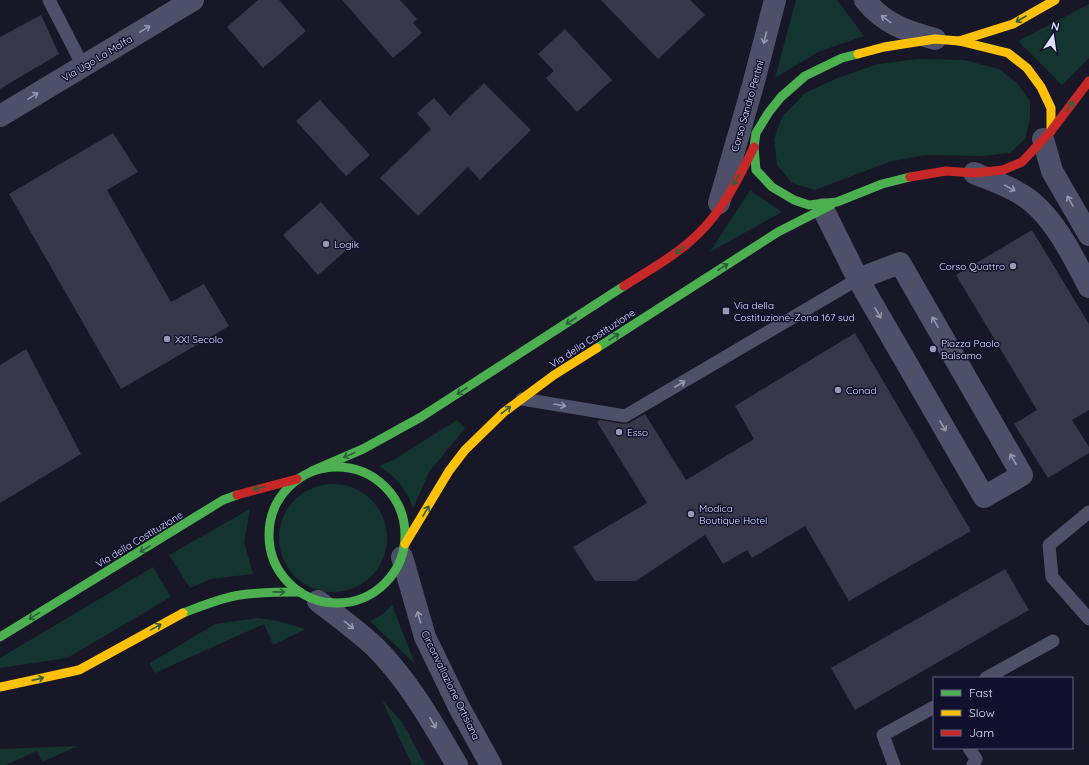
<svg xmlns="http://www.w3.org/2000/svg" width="1089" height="765" font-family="Quicksand,sans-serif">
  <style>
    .green { fill: #143430 }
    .building { fill: #373749 }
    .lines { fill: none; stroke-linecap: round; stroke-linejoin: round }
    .lane { stroke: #4d5068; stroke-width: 13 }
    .street { stroke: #4d5068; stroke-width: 22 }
    .fast { stroke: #4caf50; stroke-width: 9 }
    .slow { stroke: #ffc107; stroke-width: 9 }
    .jam { stroke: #c62828; stroke-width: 9 }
    .oneway { stroke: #9698b4 }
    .oneway2 { stroke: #2e603f }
    .poi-dot { fill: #989ab4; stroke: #11112e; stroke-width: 1.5 }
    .labels { text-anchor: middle; stroke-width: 3; stroke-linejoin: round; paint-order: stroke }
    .street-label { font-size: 10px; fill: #dee0ff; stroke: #11112e }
    .poi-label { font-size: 10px; fill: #dee0ff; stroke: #11112e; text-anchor: start }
  </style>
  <rect width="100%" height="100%" fill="#171728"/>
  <g class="green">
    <polygon points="796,0 837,0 864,36 818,52 775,78"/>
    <polygon points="1089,4 1089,58 1062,85 1018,41"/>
    <polygon points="917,59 964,60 999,69 1017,83 1030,101 1030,119 1025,139 1010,153 983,156 925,155 889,162 815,190 792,183 777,165 774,139 782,117 805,93 835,79 878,64"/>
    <polygon points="750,190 782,212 710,252"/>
    <path d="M 457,420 L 465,428 L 429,472 L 413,509 C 408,490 395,476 379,466 L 395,459 Z"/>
    <circle cx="333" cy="538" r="54"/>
    <polygon points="250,509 244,542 253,574 211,579 190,588 169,555"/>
    <polygon points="153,567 171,597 67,658 0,668 0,658"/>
    <polygon points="392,605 415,664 370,621 383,614"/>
    <polygon points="258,618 278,621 305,629 273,645 264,624 155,673 150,663 215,624"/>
    <polygon points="382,700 402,722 425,765 412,765"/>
    <polygon points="78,746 42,762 37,751 6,765 0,765 0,749"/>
  </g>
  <g class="building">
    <polygon points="258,0 279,0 306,31 263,68 227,27"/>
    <polygon points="342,0 400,0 417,19 413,23 422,33 393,58"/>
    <polygon points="601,0 690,0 705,15 658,59"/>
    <polygon points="41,15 59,54 0,89 0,37"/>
    <polygon points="565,29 612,80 577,112 546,78 554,71 538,54"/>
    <polygon points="484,83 531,130 480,180 468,167 418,216 380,178 431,129 417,113 434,98 450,116"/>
    <polygon points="320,100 370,155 346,176 296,121"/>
    <polygon points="113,133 138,172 107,190 171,302 204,284 229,326 121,389 9,194"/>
    <polygon points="321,202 356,242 318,275 283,235"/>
    <polygon points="1032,230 1089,324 1089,410 1072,420 1089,447 1089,453 1048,478 1014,424 1037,410 956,275"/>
    <polygon points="855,333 971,531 849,601 805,526 752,558 747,550 723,564 705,535 636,581 595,581 573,547 647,503 597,422 600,420 624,424 629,423 645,414 686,480 754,439 735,406"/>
    <polygon points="26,349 81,454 0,503 0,365"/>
    <polygon points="1005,569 1029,610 855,710 831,668"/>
  </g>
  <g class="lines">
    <g class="lane">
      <polyline points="49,0 83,66"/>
      <polyline points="522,399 625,416 858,279"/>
      <polyline points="1089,512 1049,545 1052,577 1089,619"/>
      <polyline points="986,678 1053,641"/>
      <polyline points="969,748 976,759 973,765"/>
      <polyline points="894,765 883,735 934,707"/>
    </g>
    <g class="street">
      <path d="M 865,0 C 884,24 906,31 935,39"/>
      <polyline points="0,116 193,0"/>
      <polyline points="1043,139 1052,171 1089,235"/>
      <path d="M 974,173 C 993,181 1015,188 1032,202 C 1058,224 1073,257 1089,287"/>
      <polyline points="719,203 753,85 775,0"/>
      <polyline points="823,209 858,279 984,497 1022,475 900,263 858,279"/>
      <polyline points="402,557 425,637 459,707 491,765"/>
      <path d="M 318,601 C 337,616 357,630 375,647 C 409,681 433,724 457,765"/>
    </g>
    <g class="fast">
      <polyline points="858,54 842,58 805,76 781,97 769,112 756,133 754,147 756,170 772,187 794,200 809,205 837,202 882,184 910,177"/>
      <polyline points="597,348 778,232 831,205"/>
      <circle cx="337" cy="535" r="68"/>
      <polyline points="312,471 363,449 421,417 624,286"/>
      <path d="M 183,613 C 202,606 220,598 240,595 C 260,592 280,592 300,592"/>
      <polyline points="0,637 223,500 237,495"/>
    </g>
    <g class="slow">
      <polyline points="959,41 1013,24 1055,0"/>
      <polyline points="858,54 884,47 935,39 959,41 1008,53 1027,68 1041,87 1051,108 1051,131"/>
      <polyline points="405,544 449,471 465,450 504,412 554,375 597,348"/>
      <polyline points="0,687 79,670 183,613"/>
    </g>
    <g class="jam">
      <polyline points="910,177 946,171 974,173 1003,170 1022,162 1051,131 1089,81"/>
      <path d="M 624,286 C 648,271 675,256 696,236 C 722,212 739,178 754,147"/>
      <polyline points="237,495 297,479"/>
    </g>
  </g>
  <defs><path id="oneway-shaft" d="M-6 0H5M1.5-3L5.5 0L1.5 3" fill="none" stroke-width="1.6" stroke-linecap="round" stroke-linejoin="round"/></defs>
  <g class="oneway">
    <use href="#oneway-shaft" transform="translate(886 19) rotate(-144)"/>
    <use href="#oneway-shaft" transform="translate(145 29) rotate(-31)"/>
    <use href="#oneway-shaft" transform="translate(765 38) rotate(104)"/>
    <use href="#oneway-shaft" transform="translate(33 96) rotate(-31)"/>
    <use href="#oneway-shaft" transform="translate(1010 188) rotate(28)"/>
    <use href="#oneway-shaft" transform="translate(1070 201) rotate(-120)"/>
    <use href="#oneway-shaft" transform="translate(878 313) rotate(60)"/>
    <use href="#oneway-shaft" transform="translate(935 322) rotate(-120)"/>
    <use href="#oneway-shaft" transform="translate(680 384) rotate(-30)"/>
    <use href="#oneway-shaft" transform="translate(560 405) rotate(10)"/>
    <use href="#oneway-shaft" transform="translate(943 426) rotate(60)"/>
    <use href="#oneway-shaft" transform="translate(1013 459) rotate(-120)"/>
    <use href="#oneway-shaft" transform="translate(419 617) rotate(-106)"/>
    <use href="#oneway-shaft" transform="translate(349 625) rotate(39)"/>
    <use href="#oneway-shaft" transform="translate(433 723) rotate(60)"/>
  </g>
  <g class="oneway2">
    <use href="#oneway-shaft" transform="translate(1021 19) rotate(150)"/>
    <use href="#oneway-shaft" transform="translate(1070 106) rotate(-53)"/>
    <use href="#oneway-shaft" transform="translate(736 180) rotate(122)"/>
    <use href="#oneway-shaft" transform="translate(680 250) rotate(140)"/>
    <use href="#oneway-shaft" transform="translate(723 267) rotate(-33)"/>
    <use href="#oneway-shaft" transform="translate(571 321) rotate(147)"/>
    <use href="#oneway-shaft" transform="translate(614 337) rotate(-33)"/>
    <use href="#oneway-shaft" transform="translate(462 391) rotate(147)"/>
    <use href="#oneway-shaft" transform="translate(506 410) rotate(-38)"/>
    <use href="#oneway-shaft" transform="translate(349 455) rotate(157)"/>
    <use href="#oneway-shaft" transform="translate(259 488) rotate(166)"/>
    <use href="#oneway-shaft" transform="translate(426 511) rotate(-60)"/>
    <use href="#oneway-shaft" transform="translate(145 549) rotate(150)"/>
    <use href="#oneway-shaft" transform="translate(279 592) rotate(1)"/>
    <use href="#oneway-shaft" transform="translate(34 616) rotate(148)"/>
    <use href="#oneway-shaft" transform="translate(156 627) rotate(-29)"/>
    <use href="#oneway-shaft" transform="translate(38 679) rotate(-13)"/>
  </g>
  <g class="poi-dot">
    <circle cx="326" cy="244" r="4"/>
    <circle cx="1013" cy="266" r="4"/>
    <rect x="722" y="307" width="8" height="8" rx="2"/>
    <circle cx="167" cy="339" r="4"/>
    <circle cx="933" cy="349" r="4"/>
    <circle cx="838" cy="390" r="4"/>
    <circle cx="619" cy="432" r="4"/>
    <circle cx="691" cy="514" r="4"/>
  </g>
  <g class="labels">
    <g class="street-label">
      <text transform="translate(97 58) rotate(-31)" y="4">Via Ugo La Malfa</text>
      <text transform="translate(747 106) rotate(-74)" y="4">Corso Sandro Pertini</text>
      <text transform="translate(592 338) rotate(-33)" y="4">Via della Costituzione</text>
      <text transform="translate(139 539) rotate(-31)" y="4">Via della Costituzione</text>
      <text transform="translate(451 685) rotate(64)" y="4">Circonvallazione Ortisiana</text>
    </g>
    <g class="poi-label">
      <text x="334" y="248">Logik</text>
      <text x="1005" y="270" text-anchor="end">Corso Quattro</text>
      <text x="734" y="309">Via della<tspan x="734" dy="12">Costituzione-Zona 167 sud</tspan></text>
      <text x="175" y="343">XXI Secolo</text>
      <text x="941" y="347">Piazza Paolo<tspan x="941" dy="12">Balsamo</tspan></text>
      <text x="846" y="394">Conad</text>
      <text x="627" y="436">Esso</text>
      <text x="699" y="512">Modica<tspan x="699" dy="12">Boutique Hotel</tspan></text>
    </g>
  </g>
  <rect x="933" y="677" width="140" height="72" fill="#11112e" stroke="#636482"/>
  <rect x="941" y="690" width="20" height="6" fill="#4caf50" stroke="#636482"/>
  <text x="969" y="697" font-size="12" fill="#dee0ff">Fast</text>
  <rect x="941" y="710" width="20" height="6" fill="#ffc107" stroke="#636482"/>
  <text x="969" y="717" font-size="12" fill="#dee0ff">Slow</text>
  <rect x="941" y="730" width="20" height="6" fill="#c62828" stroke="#636482"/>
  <text x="969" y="737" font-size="12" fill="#dee0ff">Jam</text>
  <g transform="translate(1053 36) rotate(13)" stroke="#11112e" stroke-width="3" paint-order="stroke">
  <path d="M0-3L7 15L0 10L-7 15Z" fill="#dee0ff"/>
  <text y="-6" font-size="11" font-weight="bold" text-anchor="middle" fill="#dee0ff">N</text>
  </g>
</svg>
